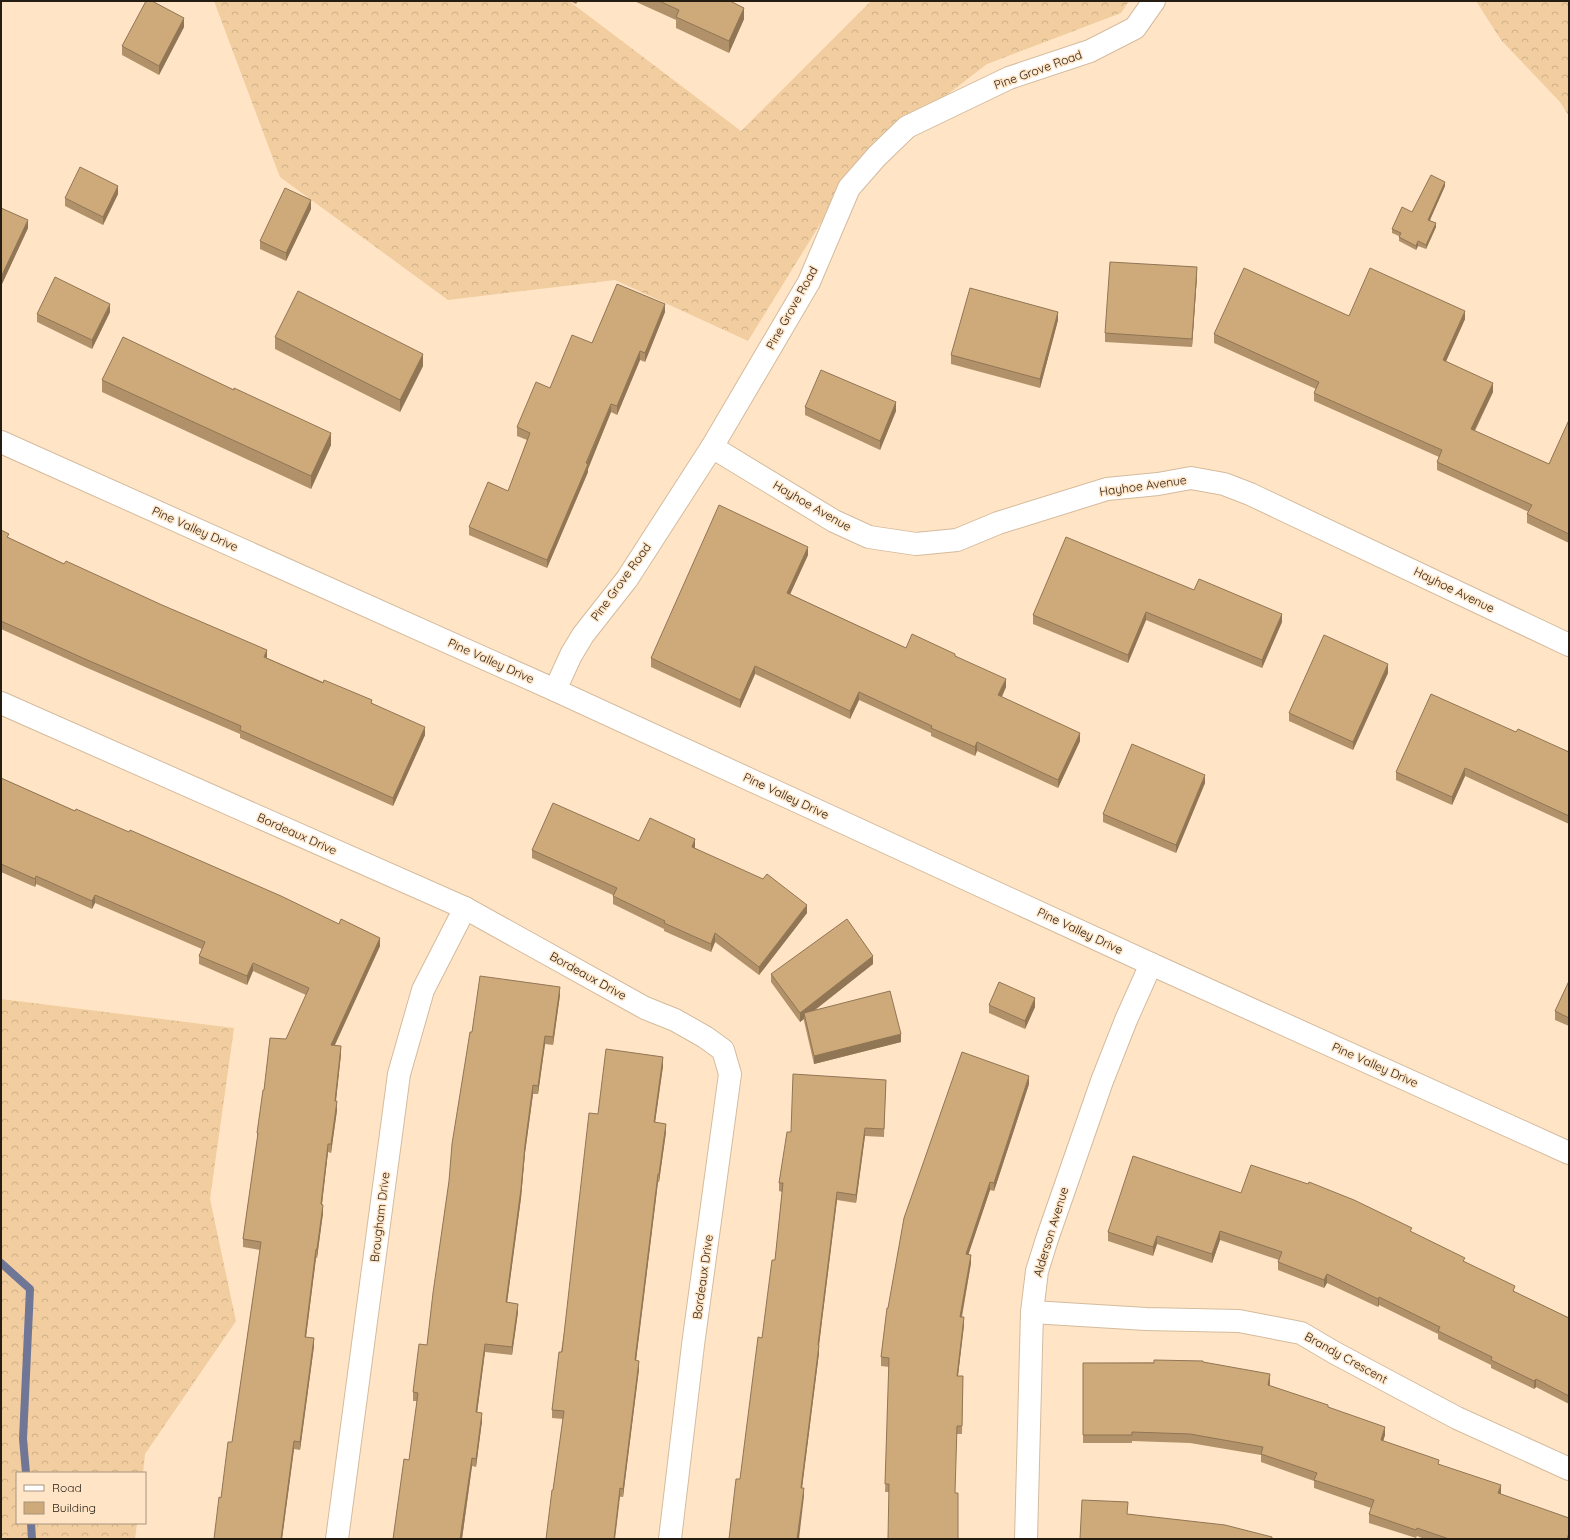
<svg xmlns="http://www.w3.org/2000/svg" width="1570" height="1540" font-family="Quicksand,sans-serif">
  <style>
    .forest { fill: url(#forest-crowns) }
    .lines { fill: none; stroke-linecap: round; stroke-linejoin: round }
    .stream { stroke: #707696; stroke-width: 8 }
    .street-casing { stroke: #d4bb9d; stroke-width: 24 }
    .secondary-casing { stroke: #d4bb9d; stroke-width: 24 }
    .street { stroke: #fff; stroke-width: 22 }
    .secondary { stroke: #fff; stroke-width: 22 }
    .wall { fill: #b19169 }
    .shaded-wall { fill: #907655 }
    .building { fill: #cea97a; stroke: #907655 }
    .labels { text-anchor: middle; stroke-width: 3; stroke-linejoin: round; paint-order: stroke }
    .street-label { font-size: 12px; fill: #261d12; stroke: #ffe5c6 }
  </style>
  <defs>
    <pattern id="forest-crowns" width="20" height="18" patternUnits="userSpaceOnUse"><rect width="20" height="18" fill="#f1cd9f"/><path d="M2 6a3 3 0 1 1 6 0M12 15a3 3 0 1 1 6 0" fill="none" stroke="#ceb088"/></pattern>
  </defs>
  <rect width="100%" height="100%" fill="#ffe5c6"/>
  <g class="forest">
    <polygon points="214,1 569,1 741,131 871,1 1129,1 1121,13 987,64 857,164 748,341 615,280 448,300 280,177"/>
    <polygon points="1476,1 1569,1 1569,116 1560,102 1501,40"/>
    <polygon points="1,999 234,1028 210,1199 236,1321 145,1454 143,1473 17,1473 17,1523 137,1523 135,1539 1,1539"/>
  </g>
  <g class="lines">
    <g class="stream">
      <polyline points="1,1263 30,1289 23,1439 26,1473"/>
      <polyline points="31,1523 32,1539"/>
    </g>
    <defs>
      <g id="street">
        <polyline points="712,447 834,521 869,537 916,544 957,540 998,523 1107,489 1158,484 1191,478 1224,484 1250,494 1569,645"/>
        <polyline points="555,690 571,655 583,635 627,579 712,447 809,282 849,188 877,156 907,127 1009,78 1090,51 1135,28 1154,1"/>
        <polyline points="1,703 465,908 645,1008 675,1020 705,1037 723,1050 730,1074 693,1345 670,1539"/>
        <polyline points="1032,1312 1146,1319 1239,1321 1301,1333 1335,1353 1457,1418 1569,1469"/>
        <polyline points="337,1539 399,1074 423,990 465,908"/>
        <polyline points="1026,1539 1032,1312 1037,1271 1047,1239 1102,1081 1126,1020 1151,964"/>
      </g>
      <polyline id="secondary" points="1,442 555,690 1151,964 1569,1153"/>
    </defs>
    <use href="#street" class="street-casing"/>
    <use href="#secondary" class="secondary-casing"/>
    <use href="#street" class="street"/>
    <use href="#secondary" class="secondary"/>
  </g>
  <g class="wall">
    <polygon points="570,1 578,1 576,4"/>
    <polygon points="634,1 730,1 744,19 729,53 676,28 676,20"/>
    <polygon points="184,27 159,75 122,55 122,46"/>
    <polygon points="1445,186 1430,220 1436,227 1426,249 1418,246 1416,250 1399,241 1399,236 1392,233 1392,229 1412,212"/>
    <polygon points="118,194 103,225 65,206 65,198"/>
    <polygon points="1,208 28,228 2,284 1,283"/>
    <polygon points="311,209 286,261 260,249 260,241"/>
    <polygon points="1197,276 1192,347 1105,342 1105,333"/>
    <polygon points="110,312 92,349 37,322 37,314"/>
    <polygon points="665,312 645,362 640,360 617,415 611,412 588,469 588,472 547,568 469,535 469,527 508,491 527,440 517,436 517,427 550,388 592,343"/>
    <polygon points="1349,316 1465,319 1446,361 1493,392 1475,431 1549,464 1569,420 1569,543 1527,523 1527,514 1529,512 1437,470 1437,462 1439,457 1314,401 1314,393 1316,389 1214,343 1214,334"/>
    <polygon points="1058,320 1040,388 951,364 951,355"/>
    <polygon points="275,337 423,366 400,412 275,349"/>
    <polygon points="102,380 331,445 311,489 102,392"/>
    <polygon points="805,407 896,411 880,450 805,415"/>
    <polygon points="1,530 9,538 267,658 372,703 425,735 393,806 240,738 240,734 85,667 1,629"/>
    <polygon points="808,555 790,594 906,648 955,656 1006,687 1002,697 1080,741 1058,788 977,751 975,756 931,736 931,733 859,700 850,719 755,674 740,708 651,667 651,658"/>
    <polygon points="1194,590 1282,622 1262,668 1146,620 1128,663 1033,624 1033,615"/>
    <polygon points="1388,673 1353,750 1289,721 1289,713"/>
    <polygon points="1516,732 1569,752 1569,824 1465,776 1452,805 1396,780 1396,772"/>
    <polygon points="1,778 380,946 335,1045 341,1054 336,1101 337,1110 331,1153 328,1152 322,1204 323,1213 317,1258 316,1258 306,1337 314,1346 300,1450 294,1449 282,1539 214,1539 221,1498 232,1442 260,1250 243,1247 243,1239 257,1141 257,1133 264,1090 286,1039 306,995 253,971 247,985 199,964 199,956 202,949 95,903 92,909 36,884 35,887 1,872"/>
    <polygon points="1205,783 1176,853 1103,822 1103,814"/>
    <polygon points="639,841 695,848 807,913 759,975 715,942 711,952 664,931 664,929 613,904 613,895 532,858 532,850"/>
    <polygon points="873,964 814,1010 901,1042 814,1064 804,1021 804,1019 800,1022 771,982 771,974"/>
    <polygon points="1569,981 1569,1026 1555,1020 1555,1011"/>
    <polygon points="560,995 553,1045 545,1044 538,1094 533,1094 525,1153 521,1198 507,1302 518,1312 512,1355 485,1352 477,1413 482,1421 476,1467 472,1466 462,1539 393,1539 409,1460 417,1401 413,1401 413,1392 427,1345 449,1181 472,1032"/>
    <polygon points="989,1005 1035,1007 1025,1029 989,1013"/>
    <polygon points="663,1066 655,1122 666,1132 659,1182 658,1182 636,1360 639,1369 623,1497 553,1490 563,1419 552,1418 552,1410 598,1114"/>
    <polygon points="886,1080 884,1137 865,1136 856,1203 837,1200 819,1345 819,1353 802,1488 804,1496 762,1338 775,1260 782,1192 779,1191 779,1183 791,1132"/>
    <polygon points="1029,1084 994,1191 990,1190 968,1254 971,1263 962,1317 964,1325 958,1376 963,1376 962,1434 957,1434 889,1492 885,1492 889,1367 881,1366 881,1357 888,1308"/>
    <polygon points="1241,1193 1412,1232 1465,1262 1515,1292 1569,1318 1569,1404 1536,1387 1534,1389 1491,1368 1491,1365 1438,1339 1438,1334 1379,1305 1378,1307 1327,1283 1324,1288 1278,1270 1278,1262 1279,1260 1220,1240 1212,1263 1157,1244 1153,1256 1108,1241 1108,1232"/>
    <polygon points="1203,1362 1270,1382 1270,1386 1328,1407 1385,1435 1383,1441 1439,1465 1501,1493 1501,1494 1569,1539 1424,1539 1417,1536 1416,1538 1369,1523 1369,1514 1371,1508 1314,1488 1314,1481 1261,1462 1261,1455 1190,1443 1132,1441 1132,1443 1083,1443 1083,1363"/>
  </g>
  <g class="shaded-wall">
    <polygon points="744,8 744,19 729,53 729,41"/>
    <polygon points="184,18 184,27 159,75 159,66"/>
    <polygon points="1445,182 1445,186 1428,224 1428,220"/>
    <polygon points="118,186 118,194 103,225 103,217"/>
    <polygon points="311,200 311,209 286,261 286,253"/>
    <polygon points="28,220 28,228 2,284 2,275"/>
    <polygon points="1436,223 1436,227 1426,249 1426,245"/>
    <polygon points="1418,241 1418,246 1416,250 1416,246"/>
    <polygon points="1197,267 1197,276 1192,347 1192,339"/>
    <polygon points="110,304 110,312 92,349 92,340"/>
    <polygon points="665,304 665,312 645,362 645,353"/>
    <polygon points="1465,311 1465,319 1443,368 1443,360"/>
    <polygon points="1058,312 1058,320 1040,388 1040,379"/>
    <polygon points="640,351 640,360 617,415 617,406"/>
    <polygon points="423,354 423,366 400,412 400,400"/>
    <polygon points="1493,383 1493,392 1471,437 1471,429"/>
    <polygon points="896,402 896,411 880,450 880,441"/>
    <polygon points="611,404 611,412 588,469 588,472 547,568 547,560"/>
    <polygon points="331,433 331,445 311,489 311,476"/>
    <polygon points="808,547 808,555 787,601 787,593"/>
    <polygon points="1146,612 1146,620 1128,663 1128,655"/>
    <polygon points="1282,614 1282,622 1262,668 1262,660"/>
    <polygon points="267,650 267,658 264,657"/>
    <polygon points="1388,664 1388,673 1353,750 1353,742"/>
    <polygon points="755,666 755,674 740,708 740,700"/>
    <polygon points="1006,679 1006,687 998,704 998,695"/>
    <polygon points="859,692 859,700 850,719 850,711"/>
    <polygon points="425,727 425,735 393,806 393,798"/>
    <polygon points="1080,733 1080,741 1058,788 1058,780"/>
    <polygon points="977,742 977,751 975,756 975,747"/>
    <polygon points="1465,768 1465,776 1452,805 1452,797"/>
    <polygon points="1205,775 1205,783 1176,853 1176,845"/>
    <polygon points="695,839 695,848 692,855 692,847"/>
    <polygon points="36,876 36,884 35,887 35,879"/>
    <polygon points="95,895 95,903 92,909 92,901"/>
    <polygon points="807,905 807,913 759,975 759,967"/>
    <polygon points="715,933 715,942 711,952 711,944"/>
    <polygon points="380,938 380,946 331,1053 331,1045"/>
    <polygon points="873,956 873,964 805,1018 804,1013 804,1019 800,1022 800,1013"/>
    <polygon points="253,963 253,971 247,985 247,976"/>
    <polygon points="560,987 560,995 553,1045 553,1037"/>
    <polygon points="1035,998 1035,1007 1025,1029 1025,1021"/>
    <polygon points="901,1034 901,1042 814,1064 814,1056"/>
    <polygon points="545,1036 545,1044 538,1094 538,1086"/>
    <polygon points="341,1046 341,1054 335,1109 335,1101"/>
    <polygon points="663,1057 663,1066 654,1130 654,1122"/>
    <polygon points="1029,1076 1029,1084 994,1191 994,1183"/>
    <polygon points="533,1085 533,1094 525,1153 521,1198 506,1311 506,1302 525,1145"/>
    <polygon points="337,1101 337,1110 331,1153 331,1144"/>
    <polygon points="666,1124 666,1132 659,1182 659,1174"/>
    <polygon points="865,1128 865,1136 856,1203 856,1195"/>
    <polygon points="328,1144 328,1152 321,1212 321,1204"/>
    <polygon points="658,1174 658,1182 635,1369 635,1360"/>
    <polygon points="990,1182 990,1190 966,1262 966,1254"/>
    <polygon points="837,1192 837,1200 818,1353 818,1345"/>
    <polygon points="323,1205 323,1213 317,1258 317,1249"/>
    <polygon points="1220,1231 1220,1240 1212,1263 1212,1254"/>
    <polygon points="1157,1236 1157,1244 1153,1256 1153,1247"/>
    <polygon points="316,1249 316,1258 305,1345 305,1337"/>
    <polygon points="971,1255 971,1263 960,1325 960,1317"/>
    <polygon points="1327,1274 1327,1283 1324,1288 1324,1280"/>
    <polygon points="1379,1297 1379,1305 1378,1307 1378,1299"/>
    <polygon points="518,1304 518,1312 512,1355 512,1347"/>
    <polygon points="964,1317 964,1325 957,1384 957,1376"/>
    <polygon points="314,1338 314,1346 300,1450 300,1442"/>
    <polygon points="485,1344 485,1352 476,1421 476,1412"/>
    <polygon points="819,1345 819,1353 801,1496 801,1488"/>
    <polygon points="639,1361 639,1369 623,1497 623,1489"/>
    <polygon points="1270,1374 1270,1382 1268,1394 1268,1385"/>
    <polygon points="1536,1379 1536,1387 1534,1389 1534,1381"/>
    <polygon points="482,1413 482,1421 476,1467 476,1459"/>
    <polygon points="1385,1427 1385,1435 1381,1448 1381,1440"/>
    <polygon points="294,1441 294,1449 282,1539 281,1539"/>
    <polygon points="472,1458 472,1466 462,1539 460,1539"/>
    <polygon points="1501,1485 1501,1493 1498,1502 1498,1493"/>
    <polygon points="620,1488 620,1497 615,1539 614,1539"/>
    <polygon points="804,1488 804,1496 799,1539 797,1539"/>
    <polygon points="1569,1533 1569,1539 1567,1539"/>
  </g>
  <g class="building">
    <polygon points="146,1 152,1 184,18 159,66 122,46"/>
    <polygon points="659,1 730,1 744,8 729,41 676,17 679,10"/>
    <polygon points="80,167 118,186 103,217 65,198"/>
    <polygon points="1431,175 1445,182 1428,220 1436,223 1426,245 1418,241 1416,246 1399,237 1401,233 1392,229 1402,207 1412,212"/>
    <polygon points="285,188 311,200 286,253 260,241"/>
    <polygon points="1,208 28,220 2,275 1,275"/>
    <polygon points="1110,262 1197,267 1192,339 1105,333"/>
    <polygon points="1244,268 1349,316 1370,268 1465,311 1443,360 1493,383 1471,429 1549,464 1569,420 1569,534 1527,514 1532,505 1437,462 1442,450 1314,393 1319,382 1214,334"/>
    <polygon points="55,277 110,304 92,340 37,314"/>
    <polygon points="617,284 665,304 645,353 640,351 617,406 611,404 586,463 588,464 547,560 469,527 488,482 508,491 530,433 517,427 536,382 550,388 572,335 592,343"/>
    <polygon points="970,288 1058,312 1040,379 951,355"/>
    <polygon points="298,291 423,354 400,400 275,337"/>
    <polygon points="123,337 234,390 234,388 331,433 311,476 102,380"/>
    <polygon points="821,370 896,402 880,441 805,407"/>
    <polygon points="719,505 808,547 787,593 906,648 912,634 955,654 955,656 1006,679 998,695 1080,733 1058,780 977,742 975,747 931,728 932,726 859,692 850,711 755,666 740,700 651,658"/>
    <polygon points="1,530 9,534 7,537 64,564 66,561 162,605 267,650 264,657 323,683 324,680 372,700 371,703 425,727 393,798 240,730 241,726 85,659 1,621"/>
    <polygon points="1066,537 1194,590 1199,579 1282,614 1262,660 1146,612 1128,655 1033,615"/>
    <polygon points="1324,635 1388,664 1353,742 1289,713"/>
    <polygon points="1431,694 1516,732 1518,729 1569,752 1569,816 1465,768 1452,797 1396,772"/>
    <polygon points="1132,744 1205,775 1176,845 1103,814"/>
    <polygon points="1,778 75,811 76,809 129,832 130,830 281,896 339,924 341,919 380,938 331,1045 341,1046 335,1101 337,1101 331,1144 328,1144 321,1204 323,1205 317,1249 316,1249 305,1337 314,1338 300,1442 294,1441 281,1539 214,1539 219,1497 221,1498 228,1442 232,1442 261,1242 243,1239 258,1133 257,1133 263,1090 264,1090 270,1038 286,1039 309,988 253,963 247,976 199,956 205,942 95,895 92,901 36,876 35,879 1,864"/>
    <polygon points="553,803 639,841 650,818 695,839 692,847 763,879 767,874 807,905 759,967 715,933 711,944 664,923 665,921 613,896 617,888 532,850"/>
    <polygon points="847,919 873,956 800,1013 771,974"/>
    <polygon points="480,976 560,987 553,1037 545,1036 538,1086 533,1085 525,1145 521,1189 506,1302 518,1304 512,1347 485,1344 476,1412 482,1413 476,1459 472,1458 460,1539 393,1539 404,1459 409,1460 418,1393 413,1392 419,1344 427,1345 433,1293 449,1181 452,1144 470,1032 472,1032"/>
    <polygon points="1569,981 1569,1018 1555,1011"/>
    <polygon points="999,982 1035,998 1025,1021 989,1005"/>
    <polygon points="890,991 901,1034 814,1056 804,1013"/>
    <polygon points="606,1049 663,1057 654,1122 666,1124 659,1174 658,1174 635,1360 639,1361 623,1489 620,1488 614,1539 546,1539 552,1490 553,1490 564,1411 552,1410 559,1352 562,1352 589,1113 598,1114"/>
    <polygon points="962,1052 1029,1076 994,1183 990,1182 966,1254 971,1255 960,1317 964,1317 957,1376 963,1376 962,1426 957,1426 955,1493 958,1493 958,1539 888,1539 889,1484 885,1484 889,1358 881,1357 887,1308 888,1308 904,1218"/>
    <polygon points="793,1074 886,1080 884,1129 865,1128 856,1195 837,1192 818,1345 819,1345 801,1488 804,1488 797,1539 729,1539 736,1479 740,1479 758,1337 762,1338 772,1260 775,1260 783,1183 779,1183 787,1132 791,1132"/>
    <polygon points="1133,1156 1241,1193 1251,1165 1308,1184 1309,1182 1354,1200 1412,1228 1410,1231 1465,1258 1463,1261 1515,1286 1513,1291 1569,1318 1569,1396 1536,1379 1534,1381 1491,1360 1492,1357 1438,1331 1440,1327 1379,1297 1378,1299 1327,1274 1324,1280 1278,1262 1282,1252 1220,1231 1212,1254 1157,1236 1153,1247 1108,1232"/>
    <polygon points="1154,1360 1203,1361 1203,1362 1270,1374 1268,1385 1328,1405 1328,1407 1385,1427 1381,1440 1439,1460 1438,1464 1501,1485 1498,1493 1569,1518 1569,1533 1567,1539 1449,1539 1417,1528 1416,1530 1369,1514 1374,1500 1314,1480 1317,1473 1261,1454 1263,1447 1190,1434 1132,1432 1132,1435 1083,1435 1083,1363 1154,1363"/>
    <polygon points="1082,1500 1128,1502 1127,1514 1225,1525 1272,1537 1272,1539 1080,1539"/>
  </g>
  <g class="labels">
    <g class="street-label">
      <text transform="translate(1038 70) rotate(-20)" y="4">Pine Grove Road</text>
      <text transform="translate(792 308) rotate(-61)" y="4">Pine Grove Road</text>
      <text transform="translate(1143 486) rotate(-8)" y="4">Hayhoe Avenue</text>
      <text transform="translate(812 506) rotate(30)" y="4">Hayhoe Avenue</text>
      <text transform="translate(195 529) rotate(24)" y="4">Pine Valley Drive</text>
      <text transform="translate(621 582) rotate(-54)" y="4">Pine Grove Road</text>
      <text transform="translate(1454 590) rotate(26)" y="4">Hayhoe Avenue</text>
      <text transform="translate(491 661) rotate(24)" y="4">Pine Valley Drive</text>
      <text transform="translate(786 796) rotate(25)" y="4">Pine Valley Drive</text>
      <text transform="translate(297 834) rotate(24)" y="4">Bordeaux Drive</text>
      <text transform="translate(1080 931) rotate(25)" y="4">Pine Valley Drive</text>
      <text transform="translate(588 976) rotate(29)" y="4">Bordeaux Drive</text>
      <text transform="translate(1375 1065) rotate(24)" y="4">Pine Valley Drive</text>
      <text transform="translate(380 1217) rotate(-83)" y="4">Brougham Drive</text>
      <text transform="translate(1051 1232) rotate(-73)" y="4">Alderson Avenue</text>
      <text transform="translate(703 1277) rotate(-82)" y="4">Bordeaux Drive</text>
      <text transform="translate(1346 1358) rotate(29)" y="4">Brandy Crescent</text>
    </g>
  </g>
  <rect width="1570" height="1540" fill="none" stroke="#261d12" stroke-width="4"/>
  <rect x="16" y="1472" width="130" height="52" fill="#ffe5c6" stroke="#a8957e"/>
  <rect x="24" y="1485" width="20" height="6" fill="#ffffff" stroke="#a8957e"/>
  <text x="52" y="1492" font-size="12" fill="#261d12">Road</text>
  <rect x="24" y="1502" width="20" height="12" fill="#cea97a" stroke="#a8957e"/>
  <text x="52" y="1512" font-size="12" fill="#261d12">Building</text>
</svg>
